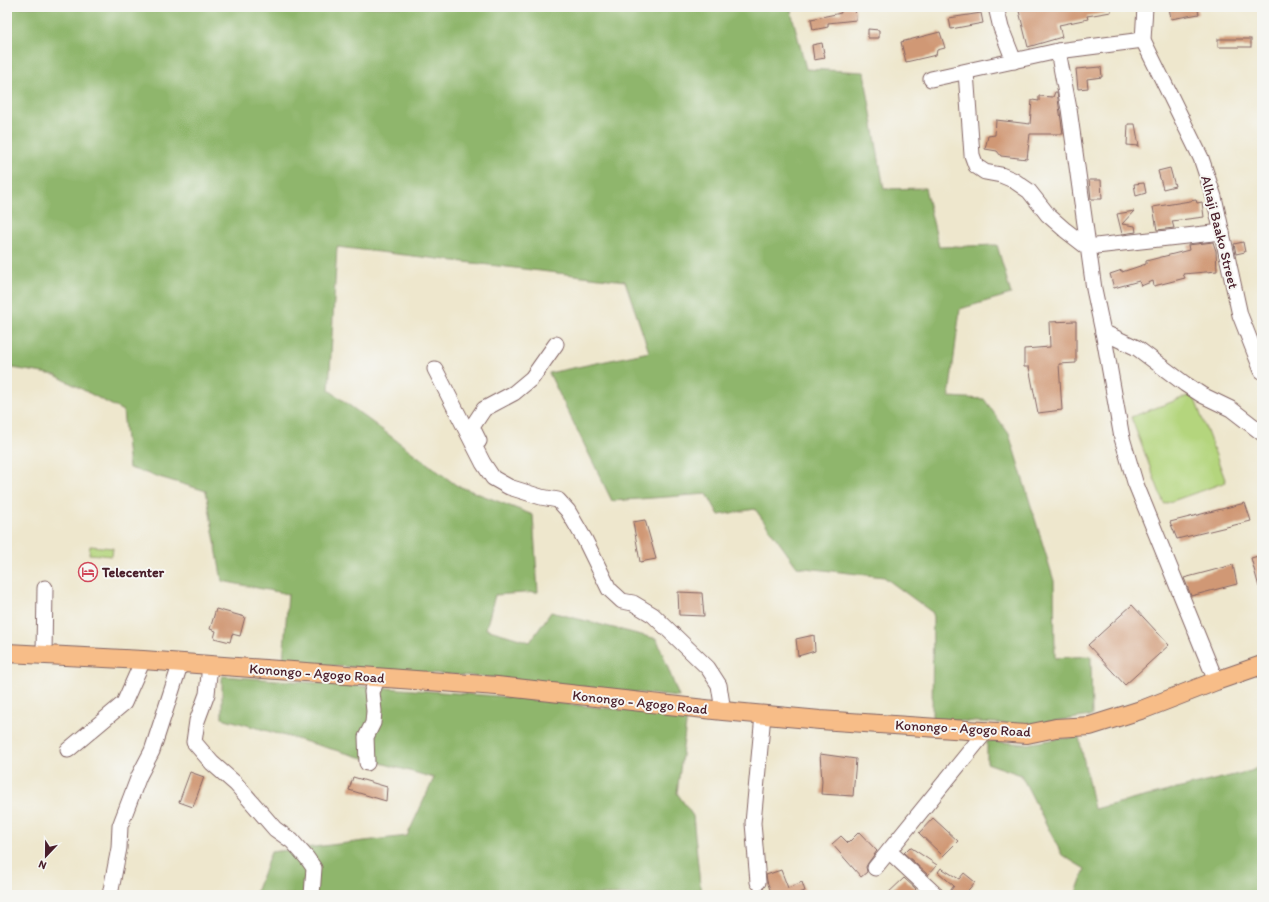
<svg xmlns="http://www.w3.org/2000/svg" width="1269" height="902" font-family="Itim,sans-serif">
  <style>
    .green { fill: #b4d57d; stroke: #7f7a54 }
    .forest { fill: #8fb66c; stroke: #6c6a4c }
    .building { fill: #d09874 }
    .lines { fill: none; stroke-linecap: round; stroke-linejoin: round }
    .minor-casing { stroke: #836564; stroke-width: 17 }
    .major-casing { stroke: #836564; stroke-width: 20 }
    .minor { stroke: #fff; stroke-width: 15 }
    .major { stroke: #f7bd88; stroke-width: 18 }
    .labels { text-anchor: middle; stroke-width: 4; stroke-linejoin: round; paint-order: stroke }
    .street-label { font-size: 14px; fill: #4a1f2b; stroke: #f6f6f2 }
    .poi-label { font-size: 14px; font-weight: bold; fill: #4a1f2b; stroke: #f6f6f2; text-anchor: start }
  </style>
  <rect width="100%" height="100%" fill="#f6f6f2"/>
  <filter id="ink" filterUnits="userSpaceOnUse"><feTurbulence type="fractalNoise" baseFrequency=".025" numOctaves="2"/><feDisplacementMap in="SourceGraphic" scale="8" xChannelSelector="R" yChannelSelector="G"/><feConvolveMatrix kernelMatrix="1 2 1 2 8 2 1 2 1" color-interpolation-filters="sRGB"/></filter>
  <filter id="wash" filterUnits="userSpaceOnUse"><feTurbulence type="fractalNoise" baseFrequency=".012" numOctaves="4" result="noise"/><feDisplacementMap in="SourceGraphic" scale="16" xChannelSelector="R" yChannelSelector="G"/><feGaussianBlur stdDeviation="0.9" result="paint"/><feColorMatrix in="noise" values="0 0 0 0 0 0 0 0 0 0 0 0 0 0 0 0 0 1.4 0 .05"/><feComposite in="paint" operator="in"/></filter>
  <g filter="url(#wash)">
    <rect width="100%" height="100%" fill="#eee7cd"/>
    <g class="green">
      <polygon points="1193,394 1226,482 1164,504 1131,417"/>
      <polygon points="90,546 113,548 112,556 89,554"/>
    </g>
    <g class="forest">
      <polygon points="7,7 790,7 806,69 864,72 884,189 925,188 939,247 997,245 1011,294 960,309 949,397 984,399 1009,434 1054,581 1055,658 1091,656 1092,716 1026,725 932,719 933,613 884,577 797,567 755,509 719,515 707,494 612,501 549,373 649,352 625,281 337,247 329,390 456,485 533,515 538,592 495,595 486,629 530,642 551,612 657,639 679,697 498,678 283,662 288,594 222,581 206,491 129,468 123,411 55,375 7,367"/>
      <polygon points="222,676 496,696 687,717 677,793 693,816 701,894 703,895 255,895 271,852 407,836 434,778 222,718"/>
      <polygon points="1079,737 1094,809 1251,771 1262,765 1262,895 1075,895 1085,869 1062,855 1021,775 987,763 987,741 1027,744 1057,739"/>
    </g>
    <g id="blocks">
      <g class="building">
        <polygon points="840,7 855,7 856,20 828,23 828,27 813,30 811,19 841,13"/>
        <polygon points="1018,7 1111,7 1111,12 1087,16 1088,19 1059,25 1062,37 1028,47"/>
        <polygon points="1169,7 1197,7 1199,14 1171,19"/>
        <polygon points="981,13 983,23 951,29 949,18"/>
        <polygon points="868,29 879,30 879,38 868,38"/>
        <polygon points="940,32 945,48 937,50 936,55 906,62 901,42"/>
        <rect x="1218" y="39" width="33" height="8"/>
        <polygon points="822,43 825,58 814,60 812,45"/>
        <polygon points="1101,67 1102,77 1087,79 1088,88 1078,89 1076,69"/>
        <polygon points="1055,92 1057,92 1063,134 1030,134 1027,159 1001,156 997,151 985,149 988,136 995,135 996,120 1030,124 1032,100 1039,101 1039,96 1053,97"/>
        <polygon points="1128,124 1135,124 1139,146 1127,145"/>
        <polygon points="1170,168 1175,186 1163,189 1158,171"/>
        <polygon points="1089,180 1101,180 1102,199 1091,199"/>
        <polygon points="1144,183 1146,193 1136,196 1134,184"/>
        <polygon points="1196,200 1197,203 1202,202 1204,217 1172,221 1174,228 1157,230 1153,207"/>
        <polygon points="1134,211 1122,224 1135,226 1136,232 1122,234 1117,214"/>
        <polygon points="1213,242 1216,251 1217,271 1183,274 1185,278 1154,286 1153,281 1141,286 1139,281 1114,288 1110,274 1122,270 1122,272 1146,264 1146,261 1189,250 1188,245"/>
        <polygon points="1243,242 1245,252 1236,254 1234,244"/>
        <polygon points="1076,321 1076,363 1059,364 1062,410 1038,413 1029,367 1024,367 1024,349 1050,347 1049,322"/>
        <polygon points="1245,503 1251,521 1177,539 1170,522"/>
        <polygon points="645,520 656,559 640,562 633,522"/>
        <polygon points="1262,555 1262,587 1259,587 1251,558"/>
        <polygon points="1233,565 1237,584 1191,596 1184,578"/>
        <polygon points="678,592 702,593 704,616 679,615"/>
        <polygon points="1132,605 1169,645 1125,685 1088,645"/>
        <polygon points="216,609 245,617 240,636 232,634 230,642 214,638 216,631 210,629"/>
        <polygon points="814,635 815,651 798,656 796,639"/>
        <polygon points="820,754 856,759 853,796 821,794 822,781"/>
        <polygon points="190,772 204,777 193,807 179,802"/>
        <polygon points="353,777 387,787 386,801 349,790"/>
        <polygon points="933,818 958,841 943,856 919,833"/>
        <polygon points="859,832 877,851 868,863 866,867 867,872 861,877 832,844 841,836 848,843"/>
        <polygon points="910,847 937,865 928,875 904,853"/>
        <polygon points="941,868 959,879 964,873 975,882 964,895 954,895 950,891 954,886 938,872"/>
        <polygon points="781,870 788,888 802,882 805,891 794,895 772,895 767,881 766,875"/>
        <polygon points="904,878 916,889 915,890 921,895 886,895"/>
      </g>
    </g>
  </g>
  <g filter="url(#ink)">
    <use href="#blocks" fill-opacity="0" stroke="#836564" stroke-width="1"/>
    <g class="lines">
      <defs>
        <g id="minor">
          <polyline points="996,7 1001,28 1014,61"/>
          <polyline points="1145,7 1143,40 1201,158 1214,197 1240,315 1262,371"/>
          <polyline points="1058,51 1069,109 1094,289 1103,332 1122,438 1135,482 1216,681"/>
          <polyline points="966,72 972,155 976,166 985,172 1001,175 1013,180 1029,191 1048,215 1065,230 1087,247 1222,232"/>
          <polyline points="931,79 1058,51 1143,40"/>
          <polyline points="1103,332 1137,348 1185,384 1202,395 1231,409 1262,433"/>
          <polyline points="435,369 483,463 493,478 509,487 541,497 558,500 568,511 585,540 609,589 622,601 633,603 653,615 708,668 719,685 723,711"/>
          <polyline points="479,441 472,427 484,409 514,393 532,378 556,344"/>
          <polyline points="44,654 45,588"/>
          <polyline points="210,665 207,694 197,721 194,742 212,763 236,784 275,829 292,841 307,858 314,868 312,895"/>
          <polyline points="68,750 124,703 143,660"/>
          <polyline points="367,763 366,737 373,723 374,711 372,692 378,677"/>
          <polyline points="889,851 936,895"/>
          <polyline points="875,868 987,730"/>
          <polyline points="758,882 753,823 763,715"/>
          <polyline points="110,895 119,848 120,826 139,776 152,751 181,662"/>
        </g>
        <polyline id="major" points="7,653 143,660 210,665 497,686 723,711 820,720 1027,734 1056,728 1090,726 1144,709 1216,681 1262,665"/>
      </defs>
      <use href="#minor" class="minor-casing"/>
      <use href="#major" class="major-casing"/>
      <use href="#minor" class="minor"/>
      <use href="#major" class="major"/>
    </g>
  </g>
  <defs>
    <symbol id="hotel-ring" viewBox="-11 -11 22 22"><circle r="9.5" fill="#f6f6f2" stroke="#d1495b" stroke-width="1.5"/><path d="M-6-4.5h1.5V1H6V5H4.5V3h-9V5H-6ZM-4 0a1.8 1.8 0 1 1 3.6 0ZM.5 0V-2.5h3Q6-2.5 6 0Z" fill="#d1495b"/></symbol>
  </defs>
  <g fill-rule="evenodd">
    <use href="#hotel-ring" x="77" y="561" width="22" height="22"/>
  </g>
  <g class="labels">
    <g class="street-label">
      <text transform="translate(1220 232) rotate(76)" y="5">Alhaji Baako Street</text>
      <text transform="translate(317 673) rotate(4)" y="5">Konongo - Agogo Road</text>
      <text transform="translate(640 702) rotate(6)" y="5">Konongo - Agogo Road</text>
      <text transform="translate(963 728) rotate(3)" y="5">Konongo - Agogo Road</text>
    </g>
    <g class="poi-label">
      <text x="102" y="577">Telecenter</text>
    </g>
  </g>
  <rect width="1269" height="902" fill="none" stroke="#f6f6f2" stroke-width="24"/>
  <g transform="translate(46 856) rotate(202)" stroke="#f6f6f2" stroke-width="3" paint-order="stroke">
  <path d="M0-3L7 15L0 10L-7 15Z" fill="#4a1f2b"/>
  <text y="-6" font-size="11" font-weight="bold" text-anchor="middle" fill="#4a1f2b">N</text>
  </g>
</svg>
